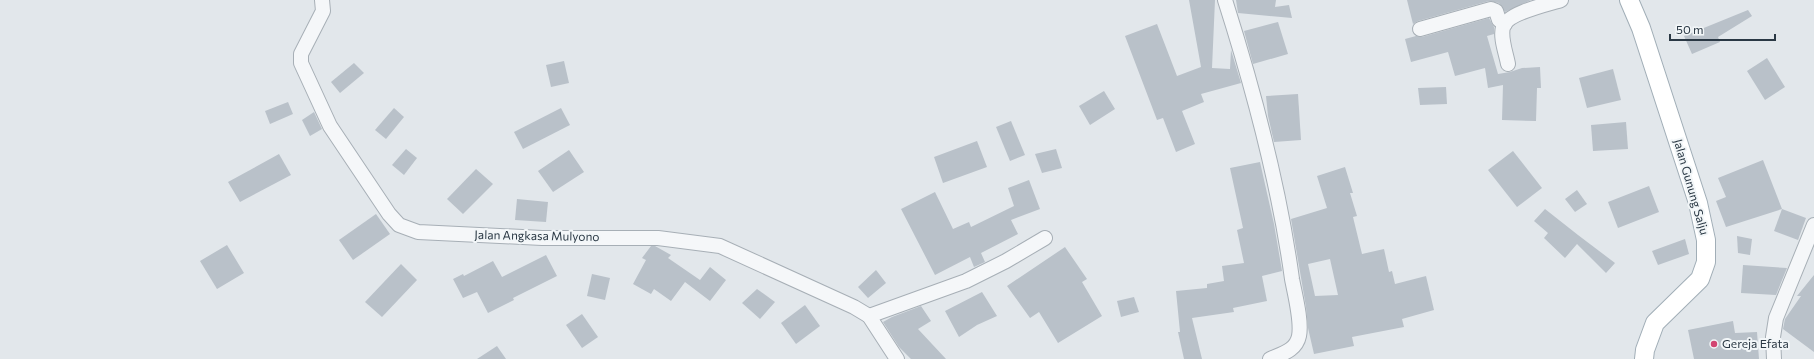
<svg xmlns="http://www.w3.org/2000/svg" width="1814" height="359" font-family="Commissioner,sans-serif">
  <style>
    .building { fill: #b9c1c9; fill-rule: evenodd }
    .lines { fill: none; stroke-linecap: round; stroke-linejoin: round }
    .minor-casing { stroke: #a7afb6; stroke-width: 16 }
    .major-casing { stroke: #a1aeb7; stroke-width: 20 }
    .minor { stroke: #f5f7f9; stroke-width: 14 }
    .major { stroke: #fff; stroke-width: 18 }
    .poi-dot { fill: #d24572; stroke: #f2f6f8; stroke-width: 1.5 }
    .labels { text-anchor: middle; stroke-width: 4; stroke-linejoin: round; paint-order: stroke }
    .street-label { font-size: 12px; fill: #2a3844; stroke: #f2f6f8 }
    .poi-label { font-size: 12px; fill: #2a3844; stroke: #f2f6f8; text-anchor: start }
  </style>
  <rect width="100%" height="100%" fill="#e2e7eb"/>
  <g class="building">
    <polygon points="1189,0 1215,0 1212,68 1230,69 1231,50 1241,83 1201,94 1204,102 1182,111 1195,144 1176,152 1163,118 1157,120 1125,36 1157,24 1177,76 1201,67"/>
    <polygon points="1236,0 1276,0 1275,7 1289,5 1292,18 1238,13"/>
    <polygon points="1407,0 1531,0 1505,12 1499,3 1489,1 1418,21 1413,24"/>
    <polygon points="1748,10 1752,16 1718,37 1720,42 1692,54 1684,36"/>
    <polygon points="1489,18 1494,27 1494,34 1487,36 1498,74 1510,72 1522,68 1540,67 1541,88 1537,88 1536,121 1502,120 1503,85 1488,88 1485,68 1455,76 1448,52 1411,62 1405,39 1416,36 1422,37"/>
    <polygon points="1278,22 1288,54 1253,64 1244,31"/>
    <polygon points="1767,58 1785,87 1765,100 1747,71"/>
    <polygon points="564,61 569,83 551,87 546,65"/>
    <polygon points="354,63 364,73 340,93 331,82"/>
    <polygon points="1613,69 1621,100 1587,108 1579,78"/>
    <polygon points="1446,87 1447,104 1420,105 1418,88"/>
    <polygon points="1104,91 1115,109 1090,125 1079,106"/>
    <polygon points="1298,94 1301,140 1274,142 1268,116 1266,96"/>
    <polygon points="288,102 293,114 270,124 265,111"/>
    <polygon points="394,108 404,117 386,139 375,130"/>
    <polygon points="561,108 570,125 523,149 514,132"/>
    <polygon points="314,112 322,129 310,136 302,120"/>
    <polygon points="1011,121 1025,155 1010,161 996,127"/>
    <polygon points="1626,122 1628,149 1593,151 1591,125"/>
    <polygon points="977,141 987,167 943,183 934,157"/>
    <polygon points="406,149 417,158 404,175 392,165"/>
    <polygon points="1056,149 1062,168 1042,173 1035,154"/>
    <polygon points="569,150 584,172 553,192 538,171"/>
    <polygon points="1513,151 1542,188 1517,207 1488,170"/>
    <polygon points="279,154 291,175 240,202 228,182"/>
    <polygon points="1763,160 1782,209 1726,227 1716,201 1726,197 1718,178"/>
    <polygon points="1260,162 1274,224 1282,271 1262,276 1267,301 1233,308 1234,312 1192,318 1202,359 1184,359 1178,332 1180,332 1176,291 1207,288 1207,284 1224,281 1222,266 1244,263 1237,230 1243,228 1230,168"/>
    <path d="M 1345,167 L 1353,193 L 1350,193 L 1357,216 L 1353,217 L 1362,254 L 1384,249 L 1389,272 L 1392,271 L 1395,284 L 1426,276 L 1434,310 L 1402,319 L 1404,327 L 1352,337 L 1354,346 L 1314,354 L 1308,328 L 1306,307 L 1291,219 L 1327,208 L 1317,176 ZM 1330,259 L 1338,295 L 1315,296 L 1308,264 Z"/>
    <polygon points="476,169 493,184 463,214 447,199"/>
    <polygon points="1029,180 1040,209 1011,220 1018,234 981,253 985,262 974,267 970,257 935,275 901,209 935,192 953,229 969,222 971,227 1014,206 1008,188"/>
    <polygon points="1649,186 1659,212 1618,228 1608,202"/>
    <polygon points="1577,190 1587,204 1575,212 1565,199"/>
    <polygon points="517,199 548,202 546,222 515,220"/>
    <polygon points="1545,209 1578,235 1615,263 1606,273 1577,244 1565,258 1544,238 1548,233 1534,221"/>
    <polygon points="1782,209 1806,218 1798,240 1774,231"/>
    <polygon points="376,214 390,234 353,260 339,240"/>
    <polygon points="1737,236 1752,239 1750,255 1738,253"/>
    <polygon points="1685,239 1689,254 1658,265 1652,251"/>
    <polygon points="227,245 244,273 217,289 200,261"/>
    <polygon points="651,246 655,246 671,255 668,258 700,280 710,267 726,280 710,301 685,282 671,301 654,289 651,294 633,284 646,260 642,258"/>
    <polygon points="1065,247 1087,279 1082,282 1102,316 1058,343 1039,312 1030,318 1007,286"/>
    <polygon points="546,255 557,276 513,298 514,300 488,313 477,292 463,298 453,279 463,274 464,276 493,261 502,277"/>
    <polygon points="401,264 417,280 382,317 365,302"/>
    <polygon points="1743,265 1787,268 1776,295 1741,293"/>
    <polygon points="876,270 886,283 868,298 858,287"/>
    <polygon points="592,274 610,278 605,300 587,296"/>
    <polygon points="1814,275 1814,352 1783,329 1785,319 1801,296 1797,296"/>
    <polygon points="757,289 775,302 760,319 742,303"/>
    <polygon points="982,292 997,316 977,325 959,337 945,311"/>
    <polygon points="1134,297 1139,312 1121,317 1117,301"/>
    <polygon points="805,305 820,326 796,344 781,323"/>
    <polygon points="921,306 931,321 918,329 946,359 911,359 899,347 883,322 892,317"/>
    <polygon points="582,314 598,337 582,348 566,325"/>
    <polygon points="1733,321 1735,333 1757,332 1759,359 1694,359 1688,330"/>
    <polygon points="497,346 506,359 477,359"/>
  </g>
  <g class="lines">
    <defs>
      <g id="minor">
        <polyline points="322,0 323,11 301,54 301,63 330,126 389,214 399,225 418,232 542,238 658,238 720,246 854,307 869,316 897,359"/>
        <path d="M 1225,0 C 1254,91 1279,184 1292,279 C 1295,295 1302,321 1299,336 C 1296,351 1281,354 1270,359"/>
        <polyline points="1420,29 1491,9 1496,11 1499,20 1505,24"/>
        <path d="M 1508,64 C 1506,53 1500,38 1503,27 C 1507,13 1548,4 1561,0"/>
        <polyline points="869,316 966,281 1006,261 1045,238"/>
        <polyline points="1774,359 1773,337 1776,318 1814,225"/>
      </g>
      <polyline id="major" points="1629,0 1641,28 1698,203 1706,240 1706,262 1700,279 1655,323 1645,350 1644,359"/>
    </defs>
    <use href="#minor" class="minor-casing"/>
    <use href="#major" class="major-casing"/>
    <use href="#minor" class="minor"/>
    <use href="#major" class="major"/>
  </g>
  <circle class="poi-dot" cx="1714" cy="344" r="4"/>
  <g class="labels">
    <g class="street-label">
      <text transform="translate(1691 187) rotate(74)" y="4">Jalan Gunung Salju</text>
      <text transform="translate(537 236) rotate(1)" y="4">Jalan Angkasa Mulyono</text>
    </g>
    <g class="poi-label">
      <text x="1722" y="348">Gereja Efata</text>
    </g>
  </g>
  <path d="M1670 34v6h105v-6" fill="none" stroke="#2a3844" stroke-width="2"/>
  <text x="1676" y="34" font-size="12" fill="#2a3844" stroke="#f2f6f8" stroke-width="3" paint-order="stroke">50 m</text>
</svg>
